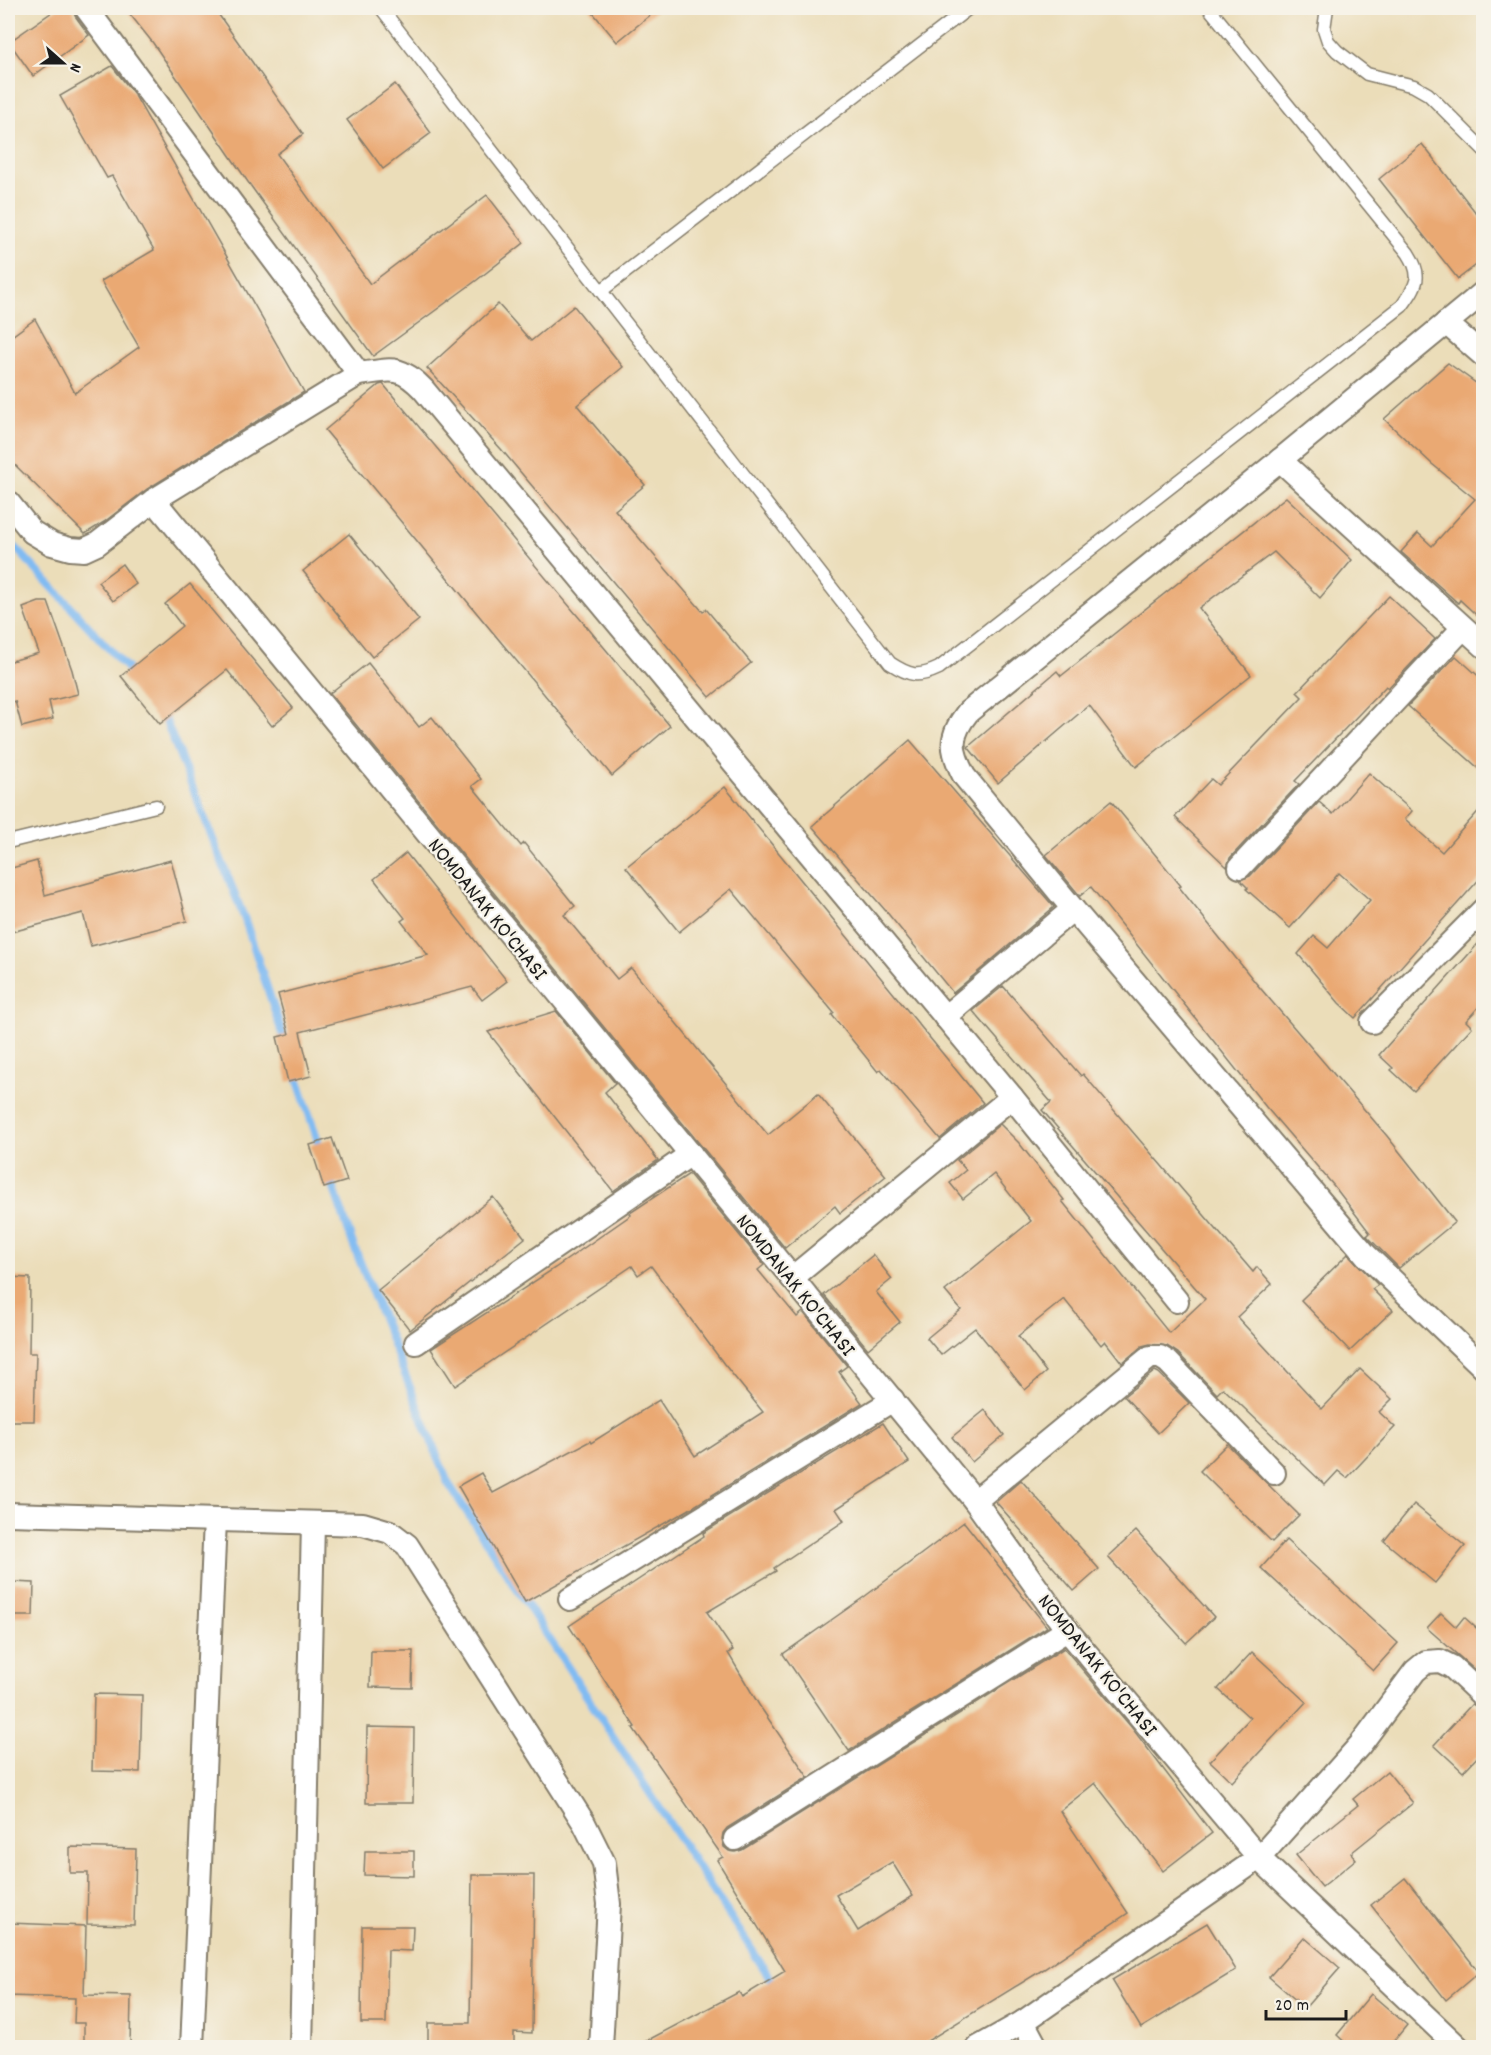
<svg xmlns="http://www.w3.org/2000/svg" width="1491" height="2055" font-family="Dekko,sans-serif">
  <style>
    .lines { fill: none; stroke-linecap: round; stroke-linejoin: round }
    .stream { stroke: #81bbf2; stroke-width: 8 }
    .building { fill: #eaa973; fill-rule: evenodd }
    .service-casing { stroke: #847c6a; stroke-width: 15 }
    .minor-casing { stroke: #847c6a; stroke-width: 26 }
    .service { stroke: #fff; stroke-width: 12 }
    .minor { stroke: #fff; stroke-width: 22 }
    .labels { text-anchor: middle; stroke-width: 4.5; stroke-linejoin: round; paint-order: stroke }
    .street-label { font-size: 22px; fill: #1c1c1c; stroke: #f7f3e8 }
  </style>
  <rect width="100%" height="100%" fill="#f7f3e8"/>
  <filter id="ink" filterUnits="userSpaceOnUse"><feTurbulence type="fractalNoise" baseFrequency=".0167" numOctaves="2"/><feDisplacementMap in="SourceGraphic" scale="12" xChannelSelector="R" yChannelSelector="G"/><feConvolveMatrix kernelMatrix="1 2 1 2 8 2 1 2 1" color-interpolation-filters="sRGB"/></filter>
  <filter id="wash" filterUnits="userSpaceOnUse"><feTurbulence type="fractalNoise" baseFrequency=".008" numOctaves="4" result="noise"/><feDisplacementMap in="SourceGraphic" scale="24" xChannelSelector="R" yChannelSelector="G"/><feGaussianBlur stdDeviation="1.35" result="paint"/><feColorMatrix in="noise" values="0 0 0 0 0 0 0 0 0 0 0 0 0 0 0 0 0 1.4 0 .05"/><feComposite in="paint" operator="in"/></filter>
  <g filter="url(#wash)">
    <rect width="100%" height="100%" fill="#ebddb9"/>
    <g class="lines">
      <g class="stream">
        <polyline points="16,548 136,678"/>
        <polyline points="162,711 245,920 286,1045"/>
        <polyline points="294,1069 322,1153"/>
        <polyline points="330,1177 353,1244 448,1483 776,1987"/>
      </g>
    </g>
    <g id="blocks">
      <g class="building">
        <polygon points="58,8 73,8 75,16 89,35 33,76 9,42"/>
        <polygon points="125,8 214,8 303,134 277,154 370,284 487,195 524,243 477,280 373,356 248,182 153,43"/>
        <polygon points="589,8 659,8 617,42"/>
        <polygon points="112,66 134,94 304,392 147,489 104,522 85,534 8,458 8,339 35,319 75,393 139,347 101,281 154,250 112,176 107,178 60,96"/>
        <polygon points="395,84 431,133 383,169 347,120"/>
        <polygon points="1422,144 1484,223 1484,259 1458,279 1379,179"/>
        <polygon points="498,304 531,341 574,306 623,367 577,405 645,485 615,510 703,612 706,609 751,663 710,697 501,449 427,368"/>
        <polygon points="1448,363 1484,389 1484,622 1460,600 1458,603 1401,552 1418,533 1432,546 1475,499 1432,464 1384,419"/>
        <polygon points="383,384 670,726 612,776 325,430 379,385"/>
        <polygon points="1286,497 1352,560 1320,598 1274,552 1199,608 1251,675 1136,767 1089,705 998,783 968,747 1057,671 1061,676"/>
        <polygon points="349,534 419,620 372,657 303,571"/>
        <polygon points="122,564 136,584 113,601 98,582"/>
        <polygon points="190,584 293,708 272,726 227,670 160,724 121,676 182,626 165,604"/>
        <polygon points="1389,596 1435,639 1388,688 1386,686 1295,781 1299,784 1230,858 1227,867 1175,817 1211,779 1218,785 1302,697 1297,692"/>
        <polygon points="39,602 48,602 72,670 78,694 49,701 53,719 22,727 15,701 8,703 8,662 39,653 23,608"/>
        <polygon points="1456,656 1484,681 1484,773 1408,706"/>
        <polygon points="368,663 419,727 432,717 481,779 472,786 521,846 524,843 575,906 564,915 617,979 631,968 768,1135 818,1094 886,1176 840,1213 835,1206 785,1248 330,693"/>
        <polygon points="910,740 1054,907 953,993 885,910 812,826"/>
        <polygon points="1369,773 1412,811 1405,819 1442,852 1484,805 1484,874 1355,1018 1339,1003 1298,954 1314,936 1328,948 1370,900 1339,873 1290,928 1246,889 1248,888 1240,880 1250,876 1319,802 1333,814"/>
        <polygon points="725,787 983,1103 940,1139 881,1069 878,1072 832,1015 834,1013 731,889 679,932 626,867"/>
        <polygon points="1111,801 1181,886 1179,887 1255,982 1387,1136 1455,1222 1399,1268 1367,1236 1370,1233 1334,1186 1266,1107 1091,887 1080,896 1046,855"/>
        <polygon points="406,853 507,981 482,1000 472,987 300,1032 311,1076 288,1082 277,1037 289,1034 278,994 428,955 401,921 405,918 374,879"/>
        <polygon points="171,860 187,921 91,946 83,913 8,933 8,869 37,861 45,895"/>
        <polygon points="1484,937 1484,1001 1466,1021 1472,1027 1414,1091 1391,1070 1393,1068 1379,1055"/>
        <polygon points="1003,986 1081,1076 1083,1074 1253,1272 1257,1267 1272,1284 1237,1317 1322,1409 1360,1369 1392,1399 1379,1412 1395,1427 1347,1478 1338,1471 1325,1485 1223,1388 1217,1394 1178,1353 1167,1346 1150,1344 1142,1346 1122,1363 1105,1341 1101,1345 1064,1299 1018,1336 1046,1372 1025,1390 975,1328 941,1355 927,1338 961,1310 945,1291 1031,1221 994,1174 963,1199 950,1183 966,1170 957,1160 1000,1124 1019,1143 1064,1200 1062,1201 1169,1333 1205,1299 1042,1110 1051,1102 973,1011"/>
        <polygon points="556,1011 615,1083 605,1092 658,1160 613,1191 488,1032"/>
        <polygon points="332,1138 347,1181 324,1188 310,1145"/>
        <polygon points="689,1174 764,1265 758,1270 797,1317 803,1312 847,1366 839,1372 862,1403 688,1510 525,1602 458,1486 481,1473 493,1493 590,1441 591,1443 659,1400 695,1456 763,1412 724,1364 651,1266 638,1275 632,1266 455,1386 431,1349 555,1268 631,1215 630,1213"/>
        <polygon points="493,1197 525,1238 410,1330 378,1290"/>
        <polygon points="1348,1254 1378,1285 1372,1289 1393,1310 1350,1351 1301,1300"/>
        <polygon points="873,1255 892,1279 876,1292 900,1322 868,1349 824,1295"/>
        <polygon points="8,1277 30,1278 29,1353 36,1353 34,1421 8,1421"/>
        <polygon points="1155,1371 1159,1373 1189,1403 1158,1433 1124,1396"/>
        <polygon points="985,1410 1004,1435 972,1462 952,1437"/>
        <path d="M 883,1423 L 909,1462 L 836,1509 L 844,1521 L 774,1568 L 776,1571 L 707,1612 L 733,1650 L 728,1653 L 759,1705 L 808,1777 L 727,1828 L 723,1833 L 722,1839 L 724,1847 L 729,1851 L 735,1852 L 742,1850 L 1064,1648 L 1132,1728 L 1212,1833 L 1163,1871 L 1095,1783 L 1060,1811 L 1128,1913 L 1044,1969 L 916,2048 L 633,2048 L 739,1992 L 742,1997 L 785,1971 L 717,1860 L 723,1857 L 633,1728 L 635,1727 L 569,1626 L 704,1536 L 703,1533 ZM 892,1862 L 913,1896 L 858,1931 L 836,1895 Z"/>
        <polygon points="1227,1444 1299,1515 1272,1542 1200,1471"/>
        <polygon points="1021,1480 1099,1569 1074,1591 996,1502"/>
        <polygon points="1414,1504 1465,1546 1435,1583 1384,1541"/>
        <polygon points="964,1522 1047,1627 849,1751 783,1654 864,1597"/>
        <polygon points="1136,1531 1214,1617 1186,1643 1108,1557"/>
        <polygon points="1286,1540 1398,1643 1373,1671 1261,1568"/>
        <polygon points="13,1582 34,1583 33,1616 11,1616"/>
        <polygon points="1441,1613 1456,1627 1464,1617 1484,1635 1484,1678 1427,1628"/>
        <polygon points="371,1651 413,1651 412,1688 370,1687"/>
        <polygon points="1252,1652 1306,1702 1232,1782 1210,1761 1250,1718 1218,1689"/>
        <polygon points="94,1694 142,1695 140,1772 92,1771"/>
        <polygon points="1472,1704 1484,1710 1484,1750 1463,1772 1434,1745"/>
        <polygon points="367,1727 414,1728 413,1803 366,1803"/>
        <polygon points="1387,1771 1413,1803 1351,1853 1356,1859 1322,1887 1296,1855 1358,1805 1353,1799"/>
        <polygon points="70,1847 136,1849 134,1925 87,1924 88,1873 70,1873"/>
        <polygon points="365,1851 414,1851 414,1876 364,1875"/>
        <polygon points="472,1875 534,1875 532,2033 514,2032 514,2044 428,2043 428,2023 470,2023"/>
        <polygon points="1405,1878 1479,1972 1446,2000 1371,1905"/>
        <polygon points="8,1923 86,1926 84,1995 131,1996 130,2048 84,2048 84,2023 74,2023 75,1998 8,1996"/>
        <polygon points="1207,1923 1236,1970 1141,2028 1112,1980"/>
        <polygon points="362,1926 413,1926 412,1951 388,1950 386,2023 361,2023"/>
        <polygon points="1304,1937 1340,1968 1305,2008 1269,1977"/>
        <polygon points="1371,1994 1407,2025 1388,2048 1351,2048 1337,2035"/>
      </g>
    </g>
  </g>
  <g filter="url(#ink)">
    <use href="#blocks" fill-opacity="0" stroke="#847c6a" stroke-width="1.5"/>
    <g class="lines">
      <defs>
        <g id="service">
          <path d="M 381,8 L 890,663 C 910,676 918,678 939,668 L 1402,306 C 1417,285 1423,276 1408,253 L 1209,8"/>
          <polyline points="1327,8 1324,29 1328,41 1337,51 1367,74 1414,86 1428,94 1484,150"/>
          <polyline points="601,291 969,8"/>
          <polyline points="8,842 156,806"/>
        </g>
        <g id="minor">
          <polyline points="86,8 359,374"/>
          <path d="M 1484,292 L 1280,460 L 968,712 C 949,736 950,749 964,776 L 1073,909 L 1366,1255 L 1484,1368"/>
          <polyline points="1446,323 1484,356"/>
          <polyline points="1280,460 1484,646"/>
          <polyline points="154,500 975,1501 1067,1630 1259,1858 1459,2048"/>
          <path d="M 8,502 L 32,532 L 52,544 L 70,549 L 84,550 L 97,544 L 154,500 L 359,374 C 391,370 399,364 423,389 L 1012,1097 L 1177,1301"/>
          <polyline points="1240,867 1463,628"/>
          <polyline points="945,1017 1073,909"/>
          <polyline points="1372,1022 1484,909"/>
          <polyline points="792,1278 1012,1097"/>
          <polyline points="416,1343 691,1154"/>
          <polyline points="975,1501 1150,1357 1160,1357 1168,1362 1274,1473"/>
          <polyline points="8,1514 363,1524 390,1532 407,1545 584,1823 604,1863 609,1904 601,2048"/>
          <polyline points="570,1599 893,1400"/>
          <polyline points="735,1839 1067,1630"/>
          <polyline points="1023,2022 1037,2048"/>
          <polyline points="192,2048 215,1520"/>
          <polyline points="301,2048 313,1523"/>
          <polyline points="977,2048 1023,2022 1259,1858 1360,1745 1415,1671 1426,1662 1440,1661 1452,1667 1484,1697"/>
        </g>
      </defs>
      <use href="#service" class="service-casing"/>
      <use href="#minor" class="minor-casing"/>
      <use href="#service" class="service"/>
      <use href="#minor" class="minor"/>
    </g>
  </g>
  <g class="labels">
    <g class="street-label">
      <text transform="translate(489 908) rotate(51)" y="8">NOMDANAK KO'CHASI</text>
      <text transform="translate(797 1284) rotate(51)" y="8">NOMDANAK KO'CHASI</text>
      <text transform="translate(1099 1664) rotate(51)" y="8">NOMDANAK KO'CHASI</text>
    </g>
  </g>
  <rect width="1491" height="2055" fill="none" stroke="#f7f3e8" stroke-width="30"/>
  <g transform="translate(63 63) rotate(111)" stroke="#f7f3e8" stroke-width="4.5" paint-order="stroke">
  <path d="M0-4.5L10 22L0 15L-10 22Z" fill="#1c1c1c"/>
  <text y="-9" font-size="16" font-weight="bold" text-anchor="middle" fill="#1c1c1c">N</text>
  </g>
  <path d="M1266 2010v9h80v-9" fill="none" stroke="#1c1c1c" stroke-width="3"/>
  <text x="1275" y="2010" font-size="18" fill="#1c1c1c" stroke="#f7f3e8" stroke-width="4.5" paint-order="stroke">20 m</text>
</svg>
